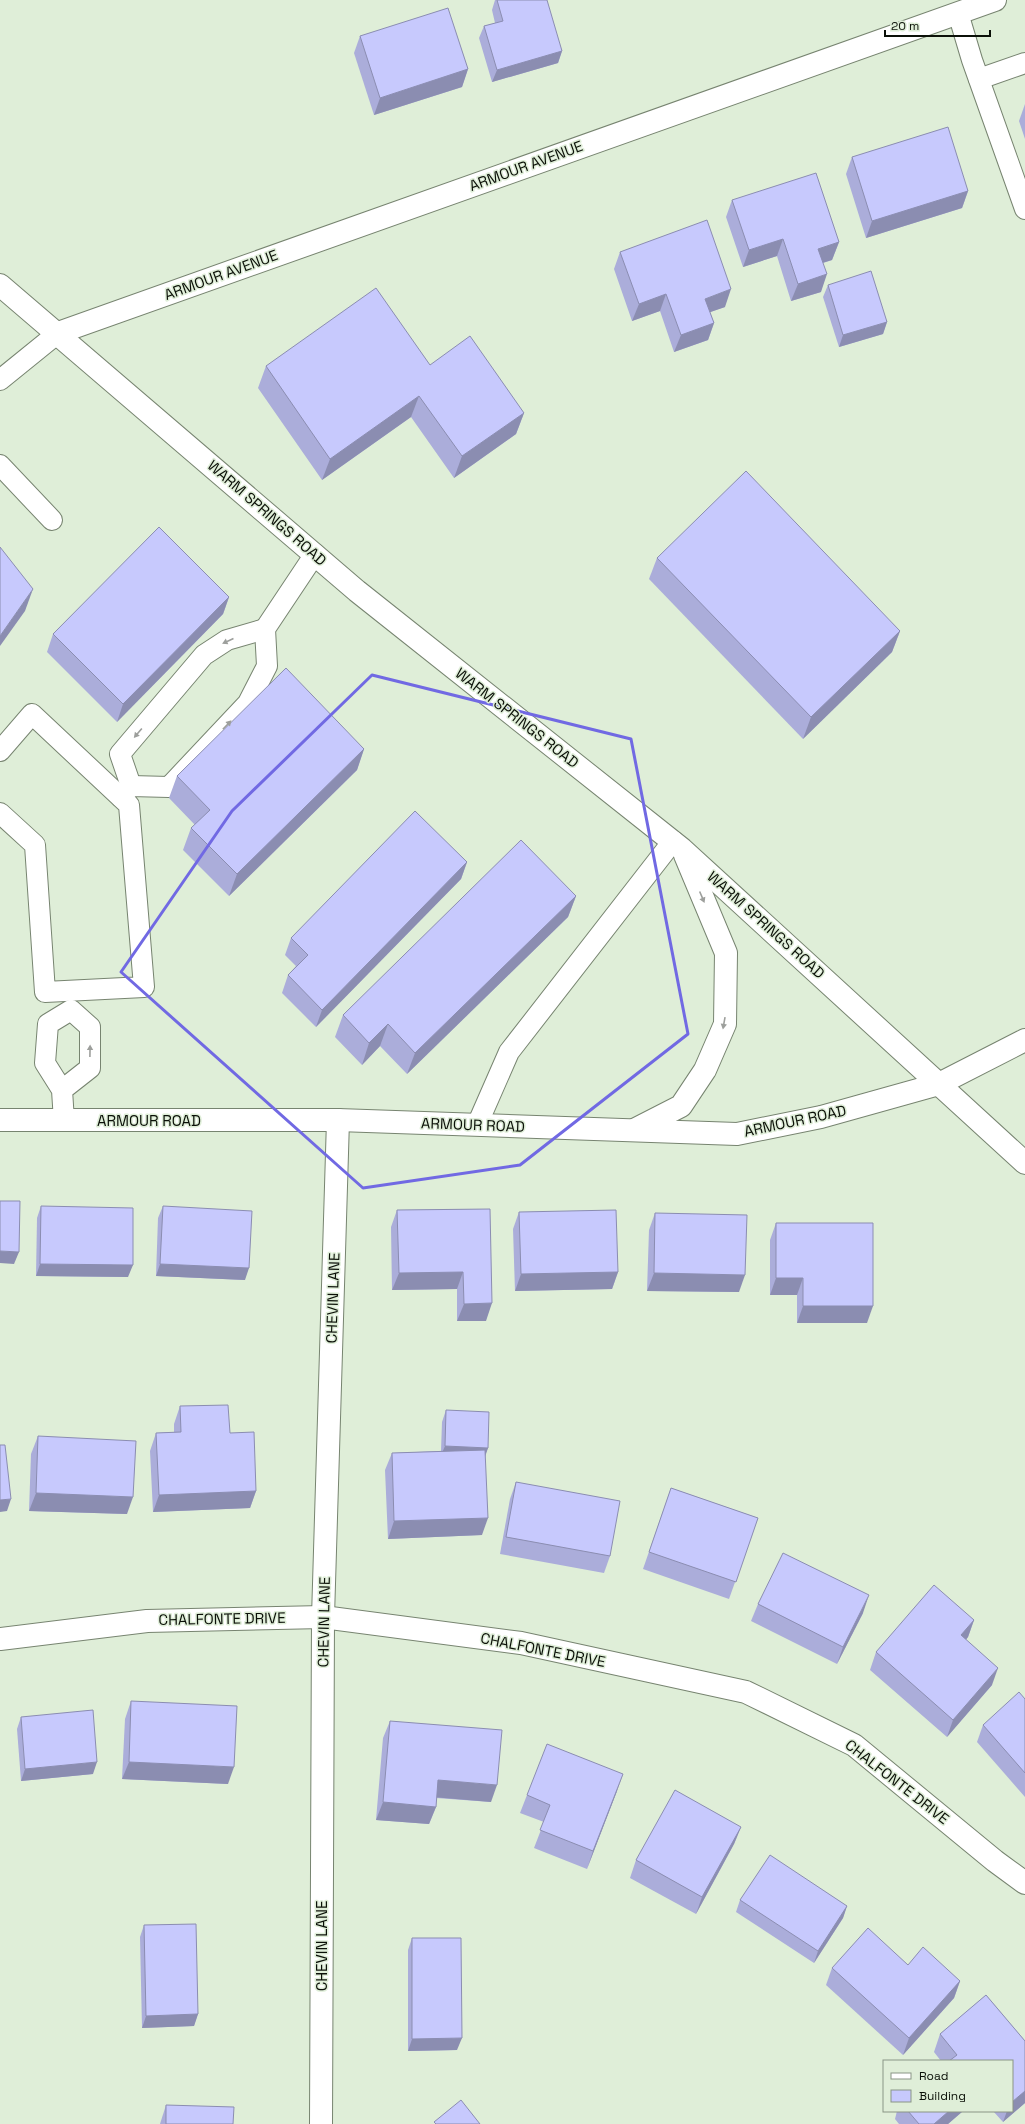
<svg xmlns="http://www.w3.org/2000/svg" width="1025" height="2124" font-family="'Space Grotesk',sans-serif">
  <style>
    .lines { fill: none; stroke-linecap: round; stroke-linejoin: round }
    .lane-casing { stroke: #778470; stroke-width: 22 }
    .street-casing { stroke: #778470; stroke-width: 24 }
    .secondary-casing { stroke: #778470; stroke-width: 24 }
    .lane { stroke: #fff; stroke-width: 20 }
    .street { stroke: #fff; stroke-width: 22 }
    .secondary { stroke: #fff; stroke-width: 22 }
    .wall { fill: #abadda }
    .shaded-wall { fill: #8b8db1 }
    .building { fill: #c7c9fd; stroke: #8b8db1 }
    .oneway { fill: #9d9f9c }
    .marked { fill: none; stroke: #7169e3; stroke-width: 3; stroke-linejoin: round }
    .labels { text-anchor: middle; stroke-width: 3; stroke-linejoin: round; paint-order: stroke }
    .street-label { font-size: 15px; fill: #0b1008; stroke: #dfeed8 }
  </style>
  <rect width="100%" height="100%" fill="#dfeed8"/>
  <g class="lines">
    <defs>
      <g id="lane">
        <polyline points="958,13 972,60 1025,209"/>
        <polyline points="979,79 1025,63"/>
        <polyline points="0,380 58,333"/>
        <polyline points="0,465 52,520"/>
        <polyline points="0,751 32,714 129,805 144,987 45,992 35,845 0,813"/>
        <polyline points="131,786 120,754 204,655 227,640 265,629"/>
        <polyline points="121,797 131,786 169,787 248,703 267,666 265,629 315,554"/>
        <polyline points="62,1090 90,1068 90,1027 71,1010 48,1024 45,1063 62,1090 64,1121"/>
        <polyline points="477,1125 509,1052 673,841"/>
      </g>
      <g id="street">
        <polyline points="58,333 995,0"/>
        <polyline points="939,1084 1025,1040"/>
        <polyline points="0,1639 147,1621 323,1617 521,1643 746,1692 854,1745 995,1861 1025,1883"/>
        <polyline points="321,2124 323,1617 338,1120"/>
      </g>
      <g id="secondary">
        <polyline points="0,285 357,591 682,849 1025,1163"/>
        <polyline points="0,1120 338,1120 737,1134 821,1117 939,1084"/>
        <polyline points="636,1129 681,1106 705,1070 725,1024 726,953 685,855"/>
      </g>
    </defs>
    <use href="#lane" class="lane-casing"/>
    <use href="#street" class="street-casing"/>
    <use href="#secondary" class="secondary-casing"/>
    <use href="#lane" class="lane"/>
    <use href="#street" class="street"/>
    <use href="#secondary" class="secondary"/>
  </g>
  <g class="wall">
    <polygon points="495,0 497,0 562,51 558,63 492,82 479,38 484,26 495,23 492,10"/>
    <polygon points="360,36 468,69 462,87 374,115 354,53"/>
    <polygon points="1025,104 1025,139 1019,121"/>
    <polygon points="852,157 968,191 962,208 866,238 846,174"/>
    <polygon points="732,200 839,242 832,260 823,263 821,292 791,301 777,256 743,267 726,217"/>
    <polygon points="620,252 725,307 710,312 714,323 708,340 674,352 660,311 632,321 614,269"/>
    <polygon points="828,285 887,322 883,334 839,347 823,297"/>
    <polygon points="430,365 524,413 516,434 454,478 411,417 322,480 258,388 266,366"/>
    <polygon points="657,558 900,631 892,652 803,739 649,579"/>
    <polygon points="229,597 223,614 117,722 47,652 53,634"/>
    <polygon points="364,749 357,770 229,896 183,850 191,828 195,825 169,798 177,776"/>
    <polygon points="467,862 461,879 316,1027 282,993 288,975 296,966 285,955 291,938"/>
    <polygon points="576,896 568,917 407,1074 380,1046 362,1065 335,1037 343,1015"/>
    <polygon points="41,1206 128,1277 36,1276 37,1218"/>
    <polygon points="163,1206 245,1280 156,1276 158,1218"/>
    <polygon points="490,1209 486,1321 457,1321 457,1289 392,1290 391,1227 397,1210"/>
    <polygon points="519,1212 618,1272 612,1289 515,1291 513,1229"/>
    <polygon points="655,1213 739,1292 647,1291 649,1230"/>
    <polygon points="776,1223 867,1323 797,1323 797,1295 770,1295 770,1240"/>
    <polygon points="180,1406 230,1433 256,1491 250,1508 153,1512 150,1451 156,1433 174,1432 174,1424"/>
    <polygon points="446,1410 488,1448 485,1455 482,1535 388,1539 385,1470 392,1453 441,1451 442,1422"/>
    <polygon points="38,1436 127,1514 29,1511 31,1454"/>
    <polygon points="516,1482 610,1556 604,1573 500,1554 510,1499"/>
    <polygon points="671,1488 758,1518 729,1599 643,1569"/>
    <polygon points="758,1604 863,1613 837,1664 751,1621"/>
    <polygon points="974,1620 968,1637 966,1640 992,1685 947,1737 870,1670 876,1652"/>
    <polygon points="1025,1699 1025,1797 977,1742 983,1725"/>
    <polygon points="131,1701 228,1784 122,1779 125,1719"/>
    <polygon points="21,1717 93,1774 21,1781 17,1729"/>
    <polygon points="390,1721 491,1802 436,1798 436,1807 429,1824 376,1820 383,1738"/>
    <polygon points="617,1791 587,1869 534,1848 544,1822 520,1813 527,1795"/>
    <polygon points="741,1827 734,1844 696,1914 630,1878 636,1860"/>
    <polygon points="740,1900 847,1906 843,1918 814,1963 736,1912"/>
    <polygon points="144,1925 198,2014 194,2026 142,2028 140,1937"/>
    <polygon points="412,1938 457,2050 408,2051 408,1950"/>
    <polygon points="908,1965 960,1981 954,1998 903,2055 826,1985 832,1968"/>
    <polygon points="986,1995 1025,2041 1025,2103 1003,2122 993,2111 1012,2111 1012,2061 941,2061 934,2052 940,2034"/>
    <polygon points="166,2105 233,2124 160,2124"/>
    <polygon points="897,2111 963,2111 948,2124 899,2124 895,2119"/>
  </g>
  <g class="shaded-wall">
    <polygon points="562,51 558,63 492,82 497,70"/>
    <polygon points="468,69 462,87 374,115 380,98"/>
    <polygon points="968,191 962,208 866,238 872,221"/>
    <polygon points="783,239 777,256 743,267 749,250"/>
    <polygon points="839,242 832,260 812,266 818,249"/>
    <polygon points="827,274 821,292 791,301 798,284"/>
    <polygon points="731,289 725,307 699,316 705,299"/>
    <polygon points="666,294 660,311 632,321 639,304"/>
    <polygon points="887,322 883,334 839,347 843,335"/>
    <polygon points="714,323 708,340 674,352 681,335"/>
    <polygon points="419,396 411,417 322,480 330,459"/>
    <polygon points="524,413 516,434 454,478 462,456"/>
    <polygon points="33,589 25,611 0,646 0,636"/>
    <polygon points="229,597 223,614 117,722 123,704"/>
    <polygon points="900,631 892,652 803,739 811,717"/>
    <polygon points="364,749 357,770 229,896 237,874"/>
    <polygon points="467,862 461,879 316,1027 322,1010"/>
    <polygon points="576,896 568,917 407,1074 415,1053"/>
    <polygon points="388,1024 380,1046 362,1065 369,1043"/>
    <polygon points="0,1251 19,1252 14,1264 0,1263"/>
    <polygon points="40,1264 133,1265 128,1277 36,1276"/>
    <polygon points="160,1264 249,1268 245,1280 156,1276"/>
    <polygon points="463,1272 457,1289 392,1290 399,1273"/>
    <polygon points="618,1272 612,1289 515,1291 521,1274"/>
    <polygon points="654,1273 745,1275 739,1292 647,1291"/>
    <polygon points="776,1278 803,1278 797,1295 770,1295"/>
    <polygon points="492,1303 486,1321 457,1321 464,1304"/>
    <polygon points="803,1306 873,1306 867,1323 797,1323"/>
    <polygon points="445,1446 488,1448 484,1460 440,1458"/>
    <polygon points="256,1491 250,1508 153,1512 159,1495"/>
    <polygon points="36,1493 133,1497 127,1514 29,1511"/>
    <polygon points="11,1499 7,1511 0,1512 0,1500"/>
    <polygon points="488,1518 482,1535 388,1539 394,1521"/>
    <polygon points="869,1595 863,1613 837,1664 843,1647"/>
    <polygon points="974,1620 968,1637 955,1653 961,1635"/>
    <polygon points="998,1668 992,1685 947,1737 953,1720"/>
    <polygon points="97,1762 93,1774 21,1781 25,1769"/>
    <polygon points="129,1762 234,1767 228,1784 122,1779"/>
    <polygon points="623,1774 617,1791 587,1869 593,1851"/>
    <polygon points="438,1780 497,1785 491,1802 432,1797"/>
    <polygon points="383,1802 436,1807 429,1824 376,1820"/>
    <polygon points="741,1827 734,1844 696,1914 702,1897"/>
    <polygon points="847,1906 843,1918 814,1963 818,1951"/>
    <polygon points="960,1981 954,1998 903,2055 909,2038"/>
    <polygon points="198,2014 194,2026 142,2028 146,2016"/>
    <polygon points="462,2038 457,2050 408,2051 412,2039"/>
    <polygon points="1025,2091 1025,2103 1003,2122 1007,2111 1012,2111 1012,2102"/>
    <polygon points="949,2111 963,2111 948,2124 934,2124"/>
  </g>
  <g class="building">
    <polygon points="497,0 547,0 562,51 497,70 484,26 503,21"/>
    <polygon points="448,8 468,69 380,98 360,36"/>
    <polygon points="948,127 968,191 872,221 852,157"/>
    <polygon points="816,173 839,242 818,249 827,274 798,284 783,239 749,250 732,200"/>
    <polygon points="707,220 731,289 705,299 714,323 681,335 666,294 639,304 620,252"/>
    <polygon points="871,271 887,322 843,335 828,285"/>
    <polygon points="376,288 430,365 470,336 524,413 462,456 419,396 330,459 266,366"/>
    <polygon points="746,471 900,631 811,717 657,558"/>
    <polygon points="159,527 229,597 123,704 53,634"/>
    <polygon points="0,547 33,589 0,636"/>
    <polygon points="286,668 364,749 237,874 191,828 210,810 177,776"/>
    <polygon points="415,811 467,862 322,1010 288,975 308,955 291,938"/>
    <polygon points="521,840 576,896 415,1053 388,1024 369,1043 343,1015"/>
    <polygon points="0,1201 20,1201 19,1252 0,1251"/>
    <polygon points="41,1206 133,1208 133,1265 40,1264"/>
    <polygon points="163,1206 252,1211 249,1268 160,1264"/>
    <polygon points="490,1209 492,1303 464,1304 463,1272 399,1273 397,1210"/>
    <polygon points="616,1210 618,1272 521,1274 519,1212"/>
    <polygon points="655,1213 747,1215 745,1275 654,1273"/>
    <polygon points="776,1223 873,1223 873,1306 803,1306 803,1278 776,1278"/>
    <polygon points="228,1405 230,1433 254,1432 256,1491 159,1495 156,1433 181,1432 180,1406"/>
    <polygon points="446,1410 489,1412 488,1448 445,1446"/>
    <polygon points="38,1436 136,1441 133,1497 36,1493"/>
    <polygon points="0,1445 5,1445 11,1499 0,1500"/>
    <polygon points="485,1450 488,1518 394,1521 392,1453"/>
    <polygon points="516,1482 620,1501 610,1556 506,1537"/>
    <polygon points="671,1488 758,1518 736,1582 649,1552"/>
    <polygon points="783,1553 869,1595 843,1647 758,1604"/>
    <polygon points="934,1585 974,1620 961,1635 998,1668 953,1720 876,1652"/>
    <polygon points="1019,1692 1025,1699 1025,1773 983,1725"/>
    <polygon points="131,1701 237,1706 234,1767 129,1762"/>
    <polygon points="93,1710 97,1762 25,1769 21,1717"/>
    <polygon points="390,1721 502,1730 497,1785 438,1780 436,1807 383,1802"/>
    <polygon points="547,1744 623,1774 593,1851 540,1830 550,1805 527,1795"/>
    <polygon points="675,1790 741,1827 702,1897 636,1860"/>
    <polygon points="770,1855 847,1906 818,1951 740,1900"/>
    <polygon points="196,1924 198,2014 146,2016 144,1925"/>
    <polygon points="868,1928 908,1965 923,1947 960,1981 909,2038 832,1968"/>
    <polygon points="412,1938 461,1938 462,2038 412,2039"/>
    <polygon points="986,1995 1025,2041 1025,2091 1012,2102 1012,2061 949,2061 957,2055 940,2034"/>
    <polygon points="461,2100 480,2124 436,2124 434,2122"/>
    <polygon points="166,2105 234,2107 233,2124 166,2124"/>
    <polygon points="908,2111 949,2111 934,2124 919,2124"/>
  </g>
  <defs><path id="oneway-solid" d="M-6-.8H1V-3.2L6.5 0L1 3.2V.8H-6Z"/></defs>
  <g class="oneway">
    <use href="#oneway-solid" transform="translate(228 641) rotate(156)"/>
    <use href="#oneway-solid" transform="translate(227 725) rotate(-46)"/>
    <use href="#oneway-solid" transform="translate(138 733) rotate(130)"/>
    <use href="#oneway-solid" transform="translate(702 897) rotate(67)"/>
    <use href="#oneway-solid" transform="translate(724 1023) rotate(100)"/>
    <use href="#oneway-solid" transform="translate(90 1051) rotate(-89)"/>
  </g>
  <path class="marked" d="M 372,675 L 631,739 L 688,1034 L 520,1165 L 363,1188 L 121,972 L 232,811 Z"/>
  <g class="labels">
    <g class="street-label">
      <text transform="translate(526 166) rotate(-20)" y="5">ARMOUR AVENUE</text>
      <text transform="translate(221 275) rotate(-20)" y="5">ARMOUR AVENUE</text>
      <text transform="translate(267 513) rotate(41)" y="5">WARM SPRINGS ROAD</text>
      <text transform="translate(517 718) rotate(38)" y="5">WARM SPRINGS ROAD</text>
      <text transform="translate(766 925) rotate(42)" y="5">WARM SPRINGS ROAD</text>
      <text x="149" y="1126">ARMOUR ROAD</text>
      <text transform="translate(795 1121) rotate(-12)" y="5">ARMOUR ROAD</text>
      <text transform="translate(473 1125) rotate(2)" y="5">ARMOUR ROAD</text>
      <text transform="translate(333 1298) rotate(-88)" y="5">CHEVIN LANE</text>
      <text transform="translate(222 1619) rotate(-1)" y="5">CHALFONTE DRIVE</text>
      <text transform="translate(324 1622) rotate(-89)" y="5">CHEVIN LANE</text>
      <text transform="translate(543 1650) rotate(11)" y="5">CHALFONTE DRIVE</text>
      <text transform="translate(897 1782) rotate(38)" y="5">CHALFONTE DRIVE</text>
      <text transform="translate(322 1946) rotate(-90)" y="5">CHEVIN LANE</text>
    </g>
  </g>
  <rect x="883" y="2060" width="130" height="52" fill="#dfeed8" stroke="#8a9585"/>
  <rect x="891" y="2073" width="20" height="6" fill="#ffffff" stroke="#8a9585"/>
  <text x="919" y="2080" font-size="12" fill="#0b1008">Road</text>
  <rect x="891" y="2090" width="20" height="12" fill="#c7c9fd" stroke="#8a9585"/>
  <text x="919" y="2100" font-size="12" fill="#0b1008">Building</text>
  <path d="M885 30v6h105v-6" fill="none" stroke="#0b1008" stroke-width="2"/>
  <text x="891" y="30" font-size="12" fill="#0b1008" stroke="#dfeed8" stroke-width="3" paint-order="stroke">20 m</text>
</svg>
